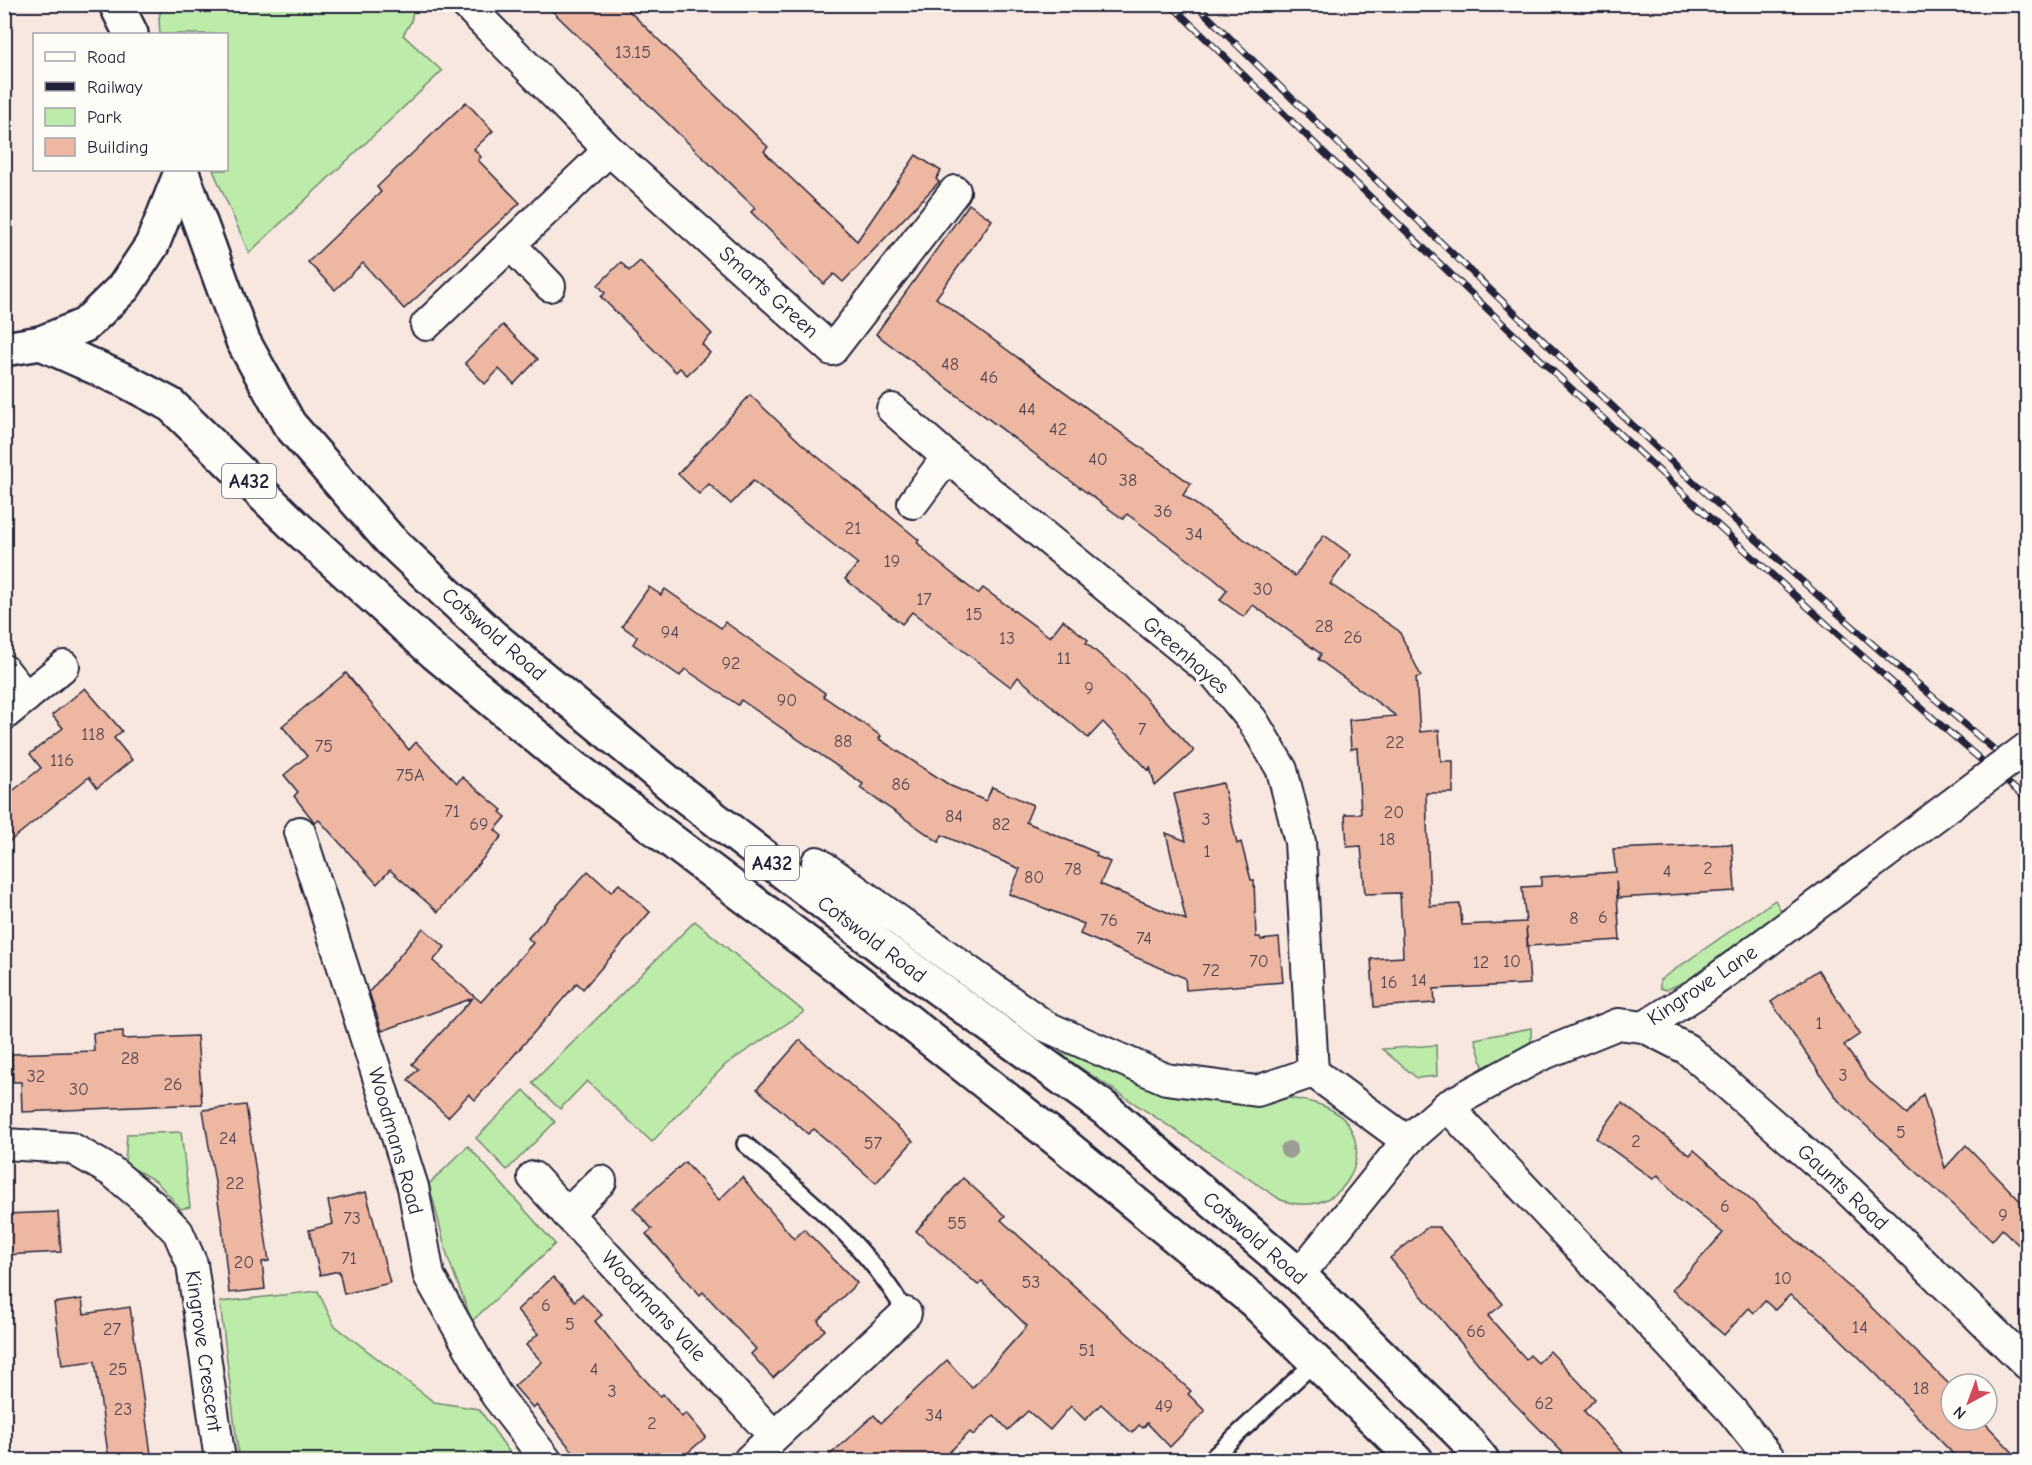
<svg xmlns="http://www.w3.org/2000/svg" width="2032" height="1465" font-family="'Comic Neue',sans-serif">
  <style>
    .green { fill: #bdeba9; stroke: #708672; stroke-width: 1.5 }
    .building { fill: #eeb7a2; stroke: #22223b; stroke-width: 1.5 }
    .lines { fill: none; stroke-linecap: round; stroke-linejoin: round }
    .lane-casing { stroke: #22223b; stroke-width: 20 }
    .street-casing { stroke: #22223b; stroke-width: 34 }
    .primary-casing { stroke: #22223b; stroke-width: 38 }
    .lane { stroke: #fdfcf7; stroke-width: 15 }
    .street { stroke: #fdfcf7; stroke-width: 30 }
    .primary { stroke: #fdfcf7; stroke-width: 33 }
    .rail-casing { stroke: #22223b; stroke-width: 7 }
    .rail { stroke: #fdfcf7; stroke-width: 4.5; stroke-dasharray: 14; stroke-linecap: butt }
    .street-bridge-casing { stroke: #22223b; stroke-width: 34; stroke-linecap: butt }
    .street-bridge { stroke: #fdfcf7; stroke-width: 30 }
    .tree { fill: #9c9c96 }
    .labels { text-anchor: middle; stroke-width: 6; stroke-linejoin: round; paint-order: stroke }
    .number-label { font-size: 18px; fill: #554755 }
    .shield { fill: #fdfcf7; stroke: #646373; stroke-width: 1.5 }
    .shield-label { font-size: 20px; font-weight: bold; fill: #22223b }
    .street-label { font-size: 21px; fill: #22223b; stroke: #fdfcf7 }
  </style>
  <rect width="100%" height="100%" fill="#f8e7de"/>
  <filter id="ink" filterUnits="userSpaceOnUse"><feTurbulence type="fractalNoise" baseFrequency=".0167" numOctaves="2"/><feDisplacementMap in="SourceGraphic" scale="12" xChannelSelector="R" yChannelSelector="G"/><feConvolveMatrix kernelMatrix="1 2 1 2 8 2 1 2 1" color-interpolation-filters="sRGB"/></filter>
  <g filter="url(#ink)">
    <g class="green">
      <polygon points="162,5 414,5 411,22 403,35 442,71 249,253 213,170 226,170 226,34 160,34 159,18"/>
      <polygon points="1775,900 1784,916 1697,976 1666,990 1660,988 1660,980"/>
      <polygon points="695,921 804,1012 725,1065 652,1142 587,1081 560,1109 532,1083"/>
      <polygon points="1531,1028 1531,1046 1484,1070 1475,1039"/>
      <path d="M 1045,1037 C 1078,1049 1110,1061 1143,1074 C 1157,1079 1171,1087 1186,1090 C 1224,1097 1298,1092 1330,1109 C 1384,1138 1349,1224 1281,1200 L 1070,1061 Z"/>
      <polygon points="1436,1045 1437,1076 1417,1078 1382,1049"/>
      <polygon points="524,1090 555,1122 507,1170 476,1138"/>
      <polygon points="181,1132 190,1207 181,1209 156,1181 125,1164 127,1134"/>
      <polygon points="468,1146 555,1244 472,1321 448,1258 429,1184"/>
      <polygon points="318,1291 334,1325 434,1402 479,1409 515,1460 239,1460 220,1302"/>
    </g>
    <g class="building">
      <polygon points="545,4 622,4 768,147 764,151 771,159 857,241 916,155 941,171 936,179 939,182 843,282 834,274 824,284 751,212 755,208"/>
      <polygon points="466,102 493,131 474,149 481,157 478,160 520,203 404,309 363,263 335,290 308,262 381,192 377,187"/>
      <polygon points="969,204 992,220 936,298 1191,484 1183,495 1295,576 1324,535 1351,555 1330,584 1399,631 1421,676 1416,678 1420,732 1439,730 1441,761 1453,761 1453,793 1426,793 1430,906 1460,904 1462,925 1526,922 1522,887 1541,886 1541,877 1616,872 1613,849 1732,844 1735,891 1618,898 1616,881 1620,940 1528,946 1526,927 1530,984 1434,989 1435,1003 1374,1007 1371,959 1403,957 1400,893 1365,894 1361,846 1347,847 1345,814 1361,814 1357,748 1351,749 1349,720 1396,716 1318,659 1321,654 1253,605 1244,617 1220,600 1227,590 1213,578 1127,514 1123,519 1064,476 876,334"/>
      <polygon points="640,261 712,334 702,344 710,353 687,375 680,368 676,372 601,297 605,293 598,285 621,262 629,271"/>
      <polygon points="503,325 538,359 514,384 499,369 485,384 465,363"/>
      <polygon points="750,395 802,444 919,540 917,542 929,555 978,594 983,588 1050,637 1063,620 1088,640 1086,643 1124,675 1194,751 1155,786 1150,767 1149,771 1103,722 1088,738 1018,677 1011,687 912,612 902,624 845,579 858,564 753,481 731,504 709,484 699,494 678,474"/>
      <polygon points="649,587 661,595 665,589 721,628 725,622 825,693 823,696 881,736 879,739 951,786 986,801 992,787 1033,805 1026,822 1097,853 1096,856 1110,862 1100,884 1186,920 1166,833 1186,841 1174,794 1223,783 1237,844 1241,842 1251,880 1254,880 1256,937 1260,937 1261,940 1279,938 1283,982 1186,990 1185,978 1080,934 1084,924 1009,894 1020,869 942,835 939,842 860,788 863,784 741,700 738,705 685,669 680,676 633,644 637,637 622,626"/>
      <polygon points="346,673 409,750 416,742 457,783 462,777 502,810 500,812 506,817 495,830 502,836 438,912 390,870 377,884 319,820 315,823 294,796 298,792 284,775 307,756 282,726"/>
      <polygon points="85,688 122,731 114,738 132,760 97,788 89,777 4,846 4,798 41,768 30,754 63,728 52,715"/>
      <polygon points="588,871 611,892 619,884 650,912 583,989 577,983 475,1100 469,1094 448,1117 408,1080 418,1069 412,1064 473,998 382,1031 369,992 423,928 445,947 433,961 481,1002 533,943 528,938"/>
      <polygon points="1818,970 1860,1034 1844,1045 1869,1081 1907,1114 1923,1094 1945,1168 1966,1145 2028,1209 2028,1254 2002,1229 1992,1241 1838,1100 1771,1002"/>
      <polygon points="123,1031 123,1039 197,1036 202,1104 22,1112 21,1082 13,1082 12,1054 94,1051 93,1033"/>
      <polygon points="800,1040 913,1141 876,1183 814,1129 808,1134 757,1089"/>
      <polygon points="1622,1103 1690,1155 1694,1150 1864,1300 1951,1386 1951,1420 1982,1420 2021,1461 1960,1461 1877,1375 1816,1315 1790,1295 1775,1310 1765,1301 1754,1313 1749,1308 1724,1335 1672,1290 1723,1233 1676,1196 1658,1175 1653,1179 1596,1138"/>
      <polygon points="246,1105 269,1261 262,1262 265,1289 229,1293 222,1225 203,1110"/>
      <polygon points="685,1162 719,1200 742,1177 794,1239 804,1229 857,1283 818,1321 825,1330 773,1378 751,1354 756,1349 703,1292 700,1295 646,1234 652,1229 633,1208"/>
      <polygon points="963,1178 1005,1216 1001,1220 1191,1391 1188,1394 1205,1411 1170,1447 1147,1423 1143,1428 1139,1425 1132,1433 1101,1404 1085,1420 1071,1406 1050,1430 1028,1411 1008,1430 994,1415 973,1435 970,1432 940,1461 823,1461 874,1415 881,1423 947,1360 972,1388 1027,1326 982,1282 978,1285 916,1231"/>
      <polygon points="366,1192 390,1283 344,1294 339,1271 320,1275 309,1230 333,1224 328,1201"/>
      <polygon points="58,1212 61,1252 4,1255 4,1214"/>
      <polygon points="1428,1227 1439,1227 1503,1304 1488,1316 1526,1359 1530,1355 1538,1363 1550,1351 1595,1399 1584,1411 1631,1461 1571,1461 1497,1386 1390,1258"/>
      <polygon points="553,1277 575,1301 582,1294 602,1315 595,1321 627,1360 660,1396 663,1394 682,1417 686,1413 706,1437 678,1461 580,1461 536,1405 533,1408 514,1386 542,1362 526,1345 538,1334 517,1310"/>
      <polygon points="82,1299 84,1314 130,1307 152,1461 109,1461 95,1361 62,1365 54,1303"/>
    </g>
    <g class="lines">
      <defs>
        <g id="lane">
          <path d="M 745,1144 C 804,1195 867,1244 906,1313"/>
          <polyline points="1210,1460 1316,1361"/>
        </g>
        <g id="street">
          <polyline points="466,4 609,150 832,350 955,191"/>
          <polyline points="510,244 550,286"/>
          <polyline points="426,325 609,150"/>
          <polyline points="892,409 947,457 1217,677 1253,721 1282,770 1300,842 1313,1072"/>
          <polyline points="913,503 947,457"/>
          <polyline points="4,670 26,697"/>
          <polyline points="4,715 64,666"/>
          <polyline points="300,832 413,1187 429,1276 496,1395 546,1460"/>
          <polyline points="817,862 1045,1026 1166,1079 1257,1091 1313,1072 1407,1141"/>
          <polyline points="1644,1027 1687,1049 1847,1189 2028,1365"/>
          <polyline points="1447,1106 1732,1411 1771,1460"/>
          <polyline points="4,1144 71,1148 111,1171 152,1205 178,1232 192,1264 220,1460"/>
          <polyline points="533,1177 774,1436"/>
          <polyline points="567,1214 601,1181"/>
          <polyline points="1299,1275 1407,1141 1447,1106 1539,1056 1618,1024 1644,1027 1699,992 1869,866"/>
          <polyline points="749,1460 906,1313"/>
        </g>
        <g id="primary">
          <polyline points="116,4 131,34"/>
          <polyline points="181,170 243,341 289,424 389,539 493,637 680,792 885,950 1104,1108 1299,1275 1462,1435 1482,1460"/>
          <polyline points="41,343 126,381 171,405 295,526 435,653 567,762 861,984 1058,1140 1254,1301 1416,1460"/>
          <polyline points="4,349 41,343 85,325 124,287 152,245 182,170"/>
        </g>
      </defs>
      <use href="#lane" class="lane-casing"/>
      <use href="#street" class="street-casing"/>
      <use href="#primary" class="primary-casing"/>
      <use href="#lane" class="lane"/>
      <use href="#street" class="street"/>
      <use href="#primary" class="primary"/>
      <defs>
        <g id="rail">
          <path d="M 1170,4 C 1451,275 1730,547 2028,800"/>
          <path d="M 1195,4 C 1467,268 1737,534 2028,778"/>
        </g>
      </defs>
      <use href="#rail" class="rail-casing"/>
      <use href="#rail" class="rail"/>
      <defs>
        <polyline id="street-bridge" points="1869,866 2028,747"/>
      </defs>
      <use href="#street-bridge" class="street-bridge-casing"/>
      <use href="#street-bridge" class="street-bridge"/>
    </g>
    <circle class="tree" cx="1289" cy="1150" r="9"/>
  </g>
  <g class="labels">
    <g class="number-label">
      <text x="633" y="58">13.15</text>
      <text x="950" y="370">48</text>
      <text x="989" y="383">46</text>
      <text x="1027" y="415">44</text>
      <text x="1058" y="435">42</text>
      <text x="1098" y="465">40</text>
      <text x="1128" y="486">38</text>
      <text x="1163" y="517">36</text>
      <text x="853" y="534">21</text>
      <text x="1194" y="540">34</text>
      <text x="892" y="567">19</text>
      <text x="1263" y="595">30</text>
      <text x="924" y="605">17</text>
      <text x="974" y="620">15</text>
      <text x="1324" y="632">28</text>
      <text x="670" y="638">94</text>
      <text x="1353" y="643">26</text>
      <text x="1007" y="644">13</text>
      <text x="1064" y="664">11</text>
      <text x="731" y="669">92</text>
      <text x="1089" y="694">9</text>
      <text x="787" y="706">90</text>
      <text x="1142" y="735">7</text>
      <text x="93" y="740">118</text>
      <text x="843" y="747">88</text>
      <text x="1395" y="748">22</text>
      <text x="324" y="752">75</text>
      <text x="62" y="766">116</text>
      <text x="410" y="781">75A</text>
      <text x="901" y="790">86</text>
      <text x="452" y="817">71</text>
      <text x="1394" y="818">20</text>
      <text x="954" y="822">84</text>
      <text x="1206" y="825">3</text>
      <text x="479" y="830">69</text>
      <text x="1001" y="830">82</text>
      <text x="1387" y="845">18</text>
      <text x="1207" y="857">1</text>
      <text x="1708" y="874">2</text>
      <text x="1073" y="875">78</text>
      <text x="1667" y="877">4</text>
      <text x="1034" y="883">80</text>
      <text x="1603" y="923">6</text>
      <text x="1574" y="924">8</text>
      <text x="1109" y="926">76</text>
      <text x="1144" y="944">74</text>
      <text x="1259" y="967">70</text>
      <text x="1512" y="967">10</text>
      <text x="1481" y="968">12</text>
      <text x="1211" y="976">72</text>
      <text x="1419" y="986">14</text>
      <text x="1389" y="988">16</text>
      <text x="1819" y="1029">1</text>
      <text x="130" y="1064">28</text>
      <text x="1843" y="1081">3</text>
      <text x="36" y="1082">32</text>
      <text x="173" y="1090">26</text>
      <text x="79" y="1095">30</text>
      <text x="1901" y="1138">5</text>
      <text x="228" y="1144">24</text>
      <text x="1636" y="1147">2</text>
      <text x="873" y="1149">57</text>
      <text x="235" y="1189">22</text>
      <text x="1725" y="1212">6</text>
      <text x="2003" y="1221">9</text>
      <text x="352" y="1224">73</text>
      <text x="957" y="1229">55</text>
      <text x="349" y="1264">71</text>
      <text x="244" y="1268">20</text>
      <text x="1783" y="1284">10</text>
      <text x="1031" y="1288">53</text>
      <text x="546" y="1311">6</text>
      <text x="570" y="1330">5</text>
      <text x="1860" y="1333">14</text>
      <text x="112" y="1335">27</text>
      <text x="1476" y="1337">66</text>
      <text x="1087" y="1356">51</text>
      <text x="118" y="1375">25</text>
      <text x="594" y="1375">4</text>
      <text x="1921" y="1394">18</text>
      <text x="612" y="1397">3</text>
      <text x="1544" y="1409">62</text>
      <text x="1164" y="1412">49</text>
      <text x="123" y="1415">23</text>
      <text x="934" y="1421">34</text>
      <text x="652" y="1429">2</text>
    </g>
    <g class="shield">
      <rect x="222" y="464" width="54" height="34" rx="4.5"/>
      <rect x="745" y="846" width="54" height="34" rx="4.5"/>
    </g>
    <g class="shield-label">
      <text x="249" y="488">A432</text>
      <text x="772" y="870">A432</text>
    </g>
    <g class="street-label">
      <text transform="translate(769 292) rotate(42)" y="7">Smarts Green</text>
      <text transform="translate(494 634) rotate(41)" y="7">Cotswold Road</text>
      <text transform="translate(1186 655) rotate(41)" y="7">Greenhayes</text>
      <text transform="translate(872 939) rotate(37)" y="7">Cotswold Road</text>
      <text transform="translate(1702 985) rotate(-34)" y="7">Kingrove Lane</text>
      <text transform="translate(396 1141) rotate(74)" y="7">Woodmans Road</text>
      <text transform="translate(1843 1187) rotate(43)" y="7">Gaunts Road</text>
      <text transform="translate(1255 1238) rotate(41)" y="7">Cotswold Road</text>
      <text transform="translate(654 1306) rotate(47)" y="7">Woodmans Vale</text>
      <text transform="translate(204 1351) rotate(82)" y="7">Kingrove Crescent</text>
    </g>
  </g>
  <rect width="2032" height="1465" fill="none" stroke="#fdfcf7" stroke-width="24"/>
  <rect x="12" y="12" width="2008" height="1441" fill="none" stroke="#22223b" stroke-width="2" filter="url(#ink)"/>
  <rect x="33" y="33" width="195" height="138" fill="#fdfcf7" stroke="#a5a5ac" stroke-width="1.5"/>
  <rect x="45" y="52" width="30" height="9" fill="#fdfcf7" stroke="#a5a5ac" stroke-width="1.5"/>
  <text x="87" y="63" font-size="18" fill="#22223b">Road</text>
  <rect x="45" y="82" width="30" height="9" fill="#22223b" stroke="#a5a5ac" stroke-width="1.5"/>
  <text x="87" y="93" font-size="18" fill="#22223b">Railway</text>
  <rect x="45" y="108" width="30" height="18" fill="#bdeba9" stroke="#a5a5ac" stroke-width="1.5"/>
  <text x="87" y="123" font-size="18" fill="#22223b">Park</text>
  <rect x="45" y="138" width="30" height="18" fill="#eeb7a2" stroke="#a5a5ac" stroke-width="1.5"/>
  <text x="87" y="153" font-size="18" fill="#22223b">Building</text>
  <g transform="translate(1969 1402) rotate(221)"><circle r="28" fill="#fdfcf7" stroke="#a5a5ac" stroke-width="1.5"/>
  <path d="M0-4.5L10 22L0 15L-10 22Z" fill="#d1495b"/>
  <text y="-9" font-size="16" font-weight="bold" text-anchor="middle" fill="#22223b">N</text>
  </g>
</svg>
